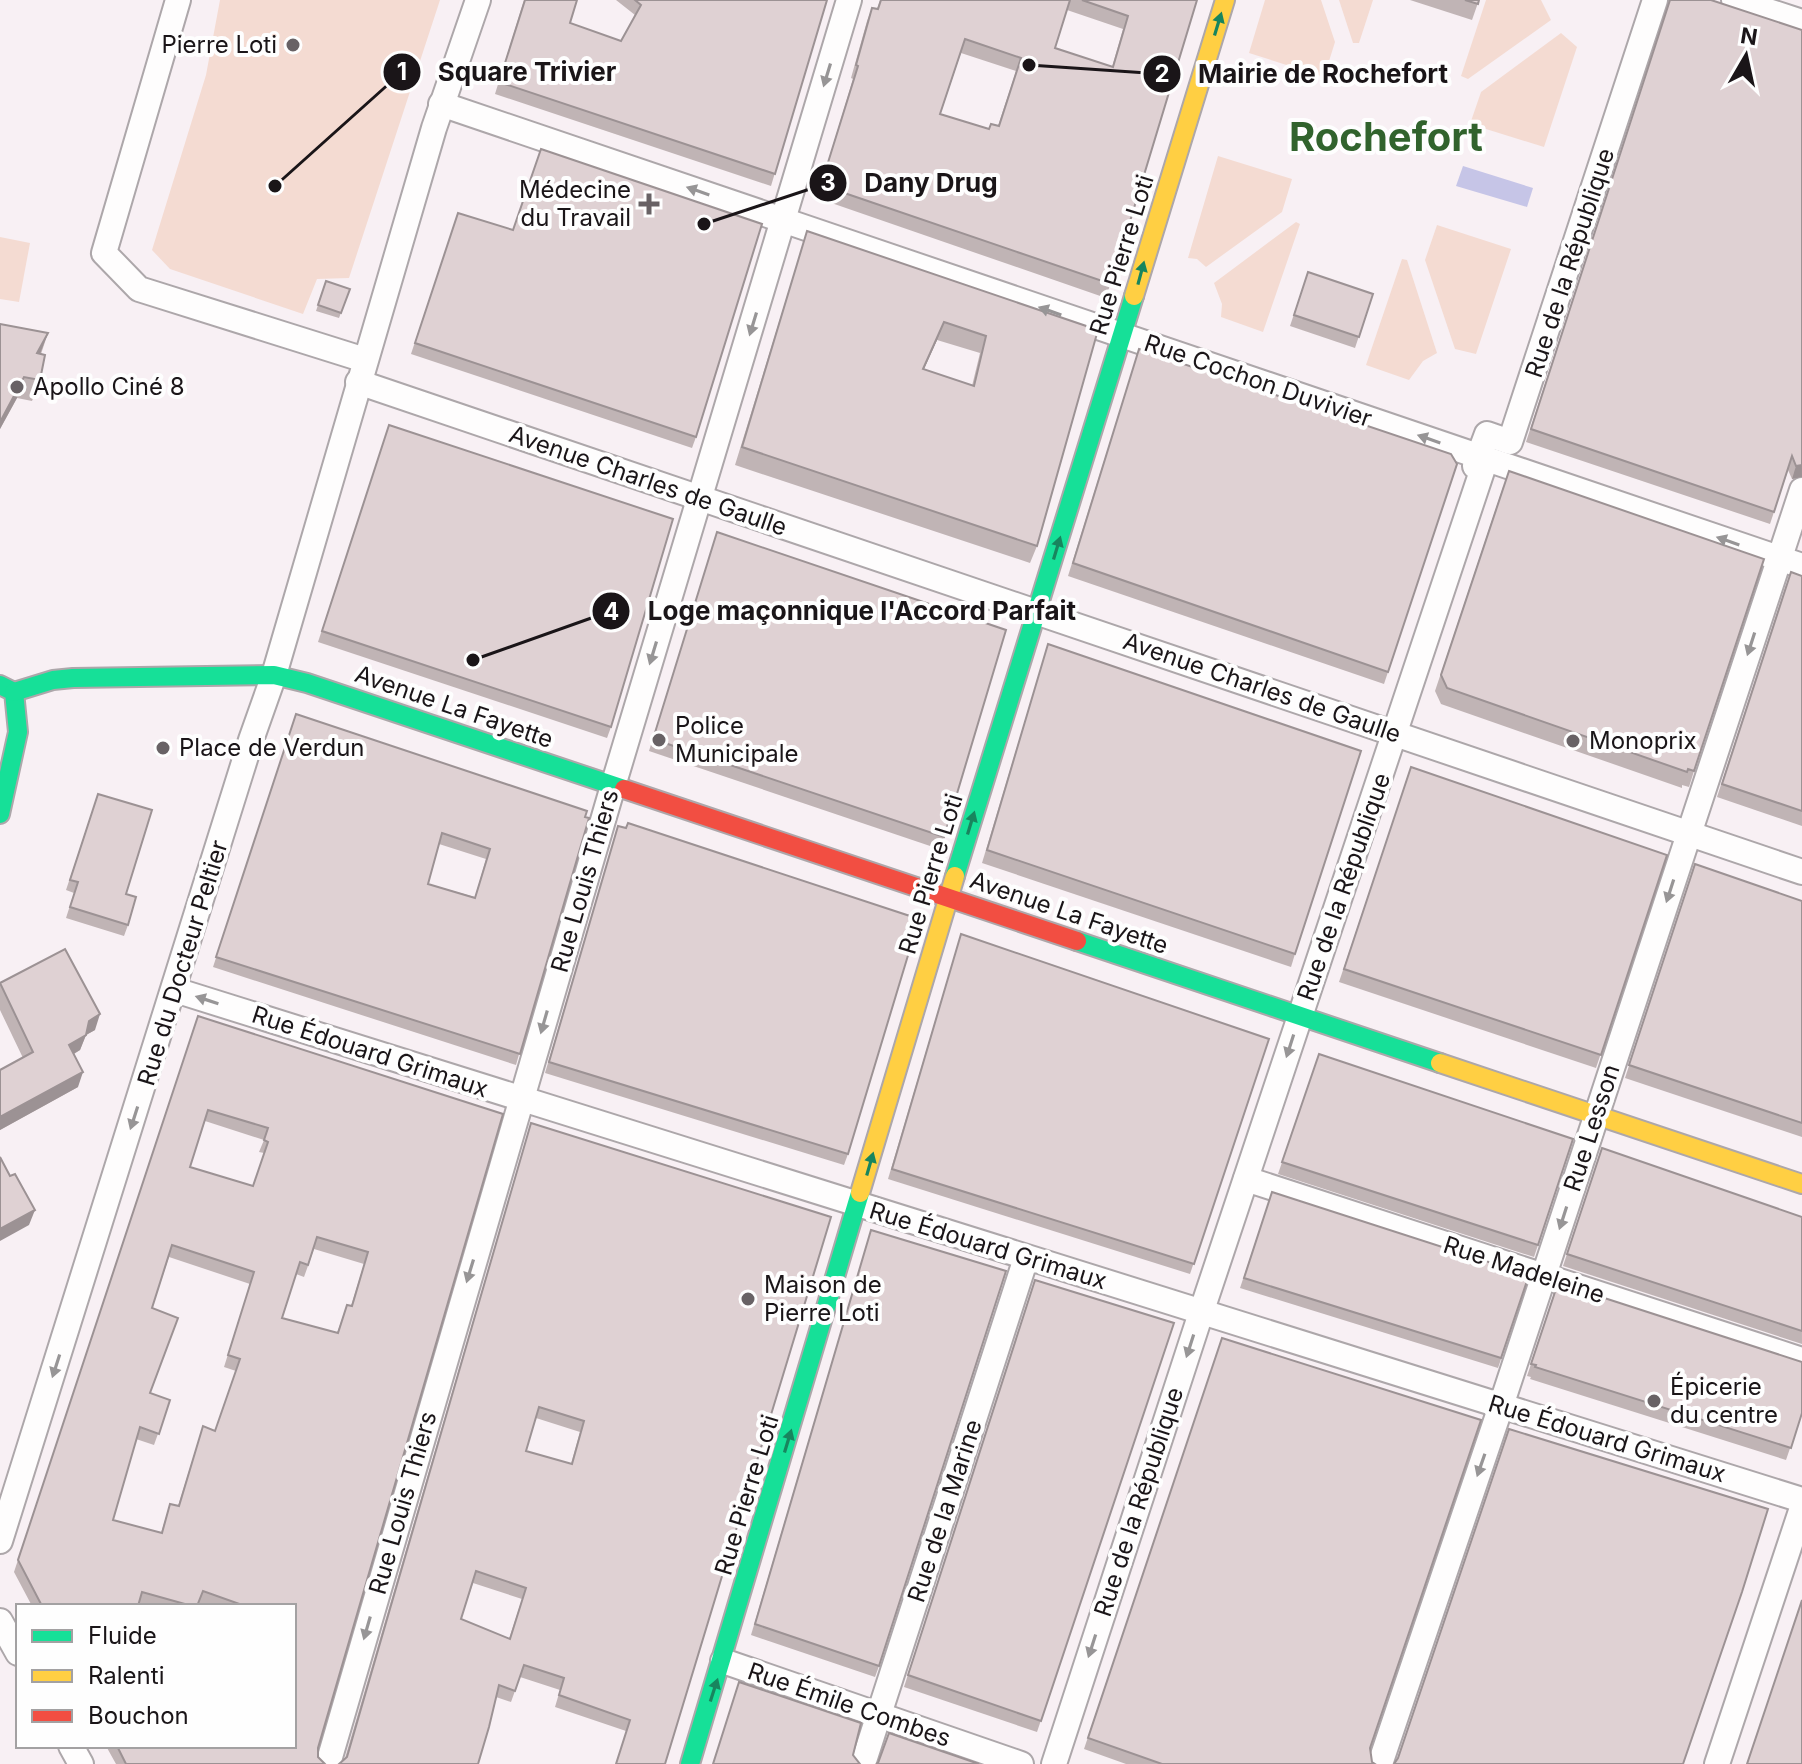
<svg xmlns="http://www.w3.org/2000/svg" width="1802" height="1764" font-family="Inter,sans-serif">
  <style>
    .green { fill: #f4dbd2 }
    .water { fill: #c6c5e7 }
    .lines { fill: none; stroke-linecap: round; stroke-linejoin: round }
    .street-casing { stroke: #ada7aa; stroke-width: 28 }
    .fast-casing { stroke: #ada7aa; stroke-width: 22 }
    .slow-casing { stroke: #ada7aa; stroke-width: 22 }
    .jam-casing { stroke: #ada7aa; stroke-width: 22 }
    .street { stroke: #fefdfd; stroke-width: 24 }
    .fast { stroke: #16e098; stroke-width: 18 }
    .slow { stroke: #ffcf43; stroke-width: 18 }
    .jam { stroke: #f24e42; stroke-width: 18 }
    .wall { fill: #c0b4b5; fill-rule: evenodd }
    .shaded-wall { fill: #9c9294 }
    .building { fill: #dfd1d3; stroke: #9c9294; stroke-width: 2; fill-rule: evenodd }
    .oneway { fill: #18855e }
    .oneway2 { fill: #979596 }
    .poi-dot { fill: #686265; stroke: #fefefe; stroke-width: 3 }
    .labels { text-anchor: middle; stroke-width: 8; stroke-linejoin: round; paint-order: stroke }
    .poi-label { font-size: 24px; fill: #1a1518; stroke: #fefefe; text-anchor: start }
    .street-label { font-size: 24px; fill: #1a1518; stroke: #fefefe }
    .town-label { font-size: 40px; font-weight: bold; fill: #31632d; stroke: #fefefe }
    .leader { fill: none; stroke: #1a1518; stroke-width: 3 }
    .callout-dot { fill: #1a1518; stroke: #fefefe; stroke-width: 3 }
    .mark-label { font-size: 24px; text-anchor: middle; font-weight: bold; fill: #fff }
    .callout-label { font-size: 26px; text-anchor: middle; font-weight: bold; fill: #1a1518; stroke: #fefefe; stroke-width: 8; stroke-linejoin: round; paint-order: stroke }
  </style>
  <rect width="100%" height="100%" fill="#f8f0f4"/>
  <g class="green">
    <polygon points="220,0 440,0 349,278 317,279 303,314 170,269 152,250 206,75"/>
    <polygon points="1265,0 1321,0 1335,42 1324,77 1249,53"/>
    <polygon points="1339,0 1373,0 1359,43 1353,43"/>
    <polygon points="1486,0 1541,0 1551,20 1468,79 1461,76"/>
    <polygon points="1561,33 1577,47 1544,147 1470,124 1481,92"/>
    <polygon points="1218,156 1292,179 1282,212 1206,267 1197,259 1188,258"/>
    <polygon points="1296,222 1300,224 1263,332 1221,317 1222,304 1214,283"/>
    <polygon points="1437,225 1511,249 1476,354 1455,349 1425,260"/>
    <polygon points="0,237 30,243 19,302 0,299"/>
    <polygon points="1402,259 1407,260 1437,353 1423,361 1409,380 1366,365"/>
  </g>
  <polygon class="water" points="1463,166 1533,188 1527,207 1456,186"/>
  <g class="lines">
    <defs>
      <g id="street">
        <polyline points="178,0 104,253 139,289 365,360"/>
        <polyline points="1734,0 1802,22"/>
        <polyline points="441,104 1802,566"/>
        <polyline points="358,382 1802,872"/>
        <polyline points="175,990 1802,1500"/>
        <polyline points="1246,1179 1802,1360"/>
        <polyline points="0,1541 251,740 274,675 434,128 478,0"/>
        <polyline points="0,1621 18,1653"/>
        <polyline points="723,1661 1021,1764"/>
        <polyline points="71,1746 81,1764"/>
        <polyline points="328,1764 613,786 849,0"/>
        <polyline points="863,1764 1026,1258"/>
        <polyline points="1054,1764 1201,1313 1483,468 1475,466 1487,434 1510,442 1655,0"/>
        <polyline points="1380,1764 1501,1406 1802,490"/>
        <polyline points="1717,1764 1802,1508"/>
      </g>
      <g id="fast">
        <polyline points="0,685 14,692 18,732 0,814"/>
        <polyline points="14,692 53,680 73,678 274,675 307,683 624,789"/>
        <polyline points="955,876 1134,296"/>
        <polyline points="1077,941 1440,1063"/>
        <polyline points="690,1764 860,1193"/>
      </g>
      <g id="slow">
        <polyline points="1134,296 1225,0"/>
        <polyline points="1440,1063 1802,1184"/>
        <polyline points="860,1193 955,876"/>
      </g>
      <polyline id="jam" points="624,789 1077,941"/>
    </defs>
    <use href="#street" class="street-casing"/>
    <use href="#fast" class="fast-casing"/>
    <use href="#slow" class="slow-casing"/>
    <use href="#jam" class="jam-casing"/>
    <use href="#street" class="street"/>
    <use href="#fast" class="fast"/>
    <use href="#slow" class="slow"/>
    <use href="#jam" class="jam"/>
  </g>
  <g class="wall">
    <polygon points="524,0 570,23 621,41 635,15 616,0 827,0 771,186 495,94"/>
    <path d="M 880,0 L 1197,0 L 1106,298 L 817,198 L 853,79 L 851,78 L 867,21 L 872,8 L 877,9 ZM 1067,10 L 1123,29 L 1112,67 L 1055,48 ZM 961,53 L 1016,71 L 998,126 L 989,129 L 940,114 Z"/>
    <polygon points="1410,0 1479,0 1472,20"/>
    <polygon points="1670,0 1802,30 1802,477 1792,479 1788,470 1770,524 1526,442"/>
    <polygon points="458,213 696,437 692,448 411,354"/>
    <path d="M 807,231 L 1098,330 L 1037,546 L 1030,563 L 735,465 ZM 937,340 L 980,353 L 972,386 L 924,369 Z"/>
    <polygon points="1308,272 1373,294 1355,348 1290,326"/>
    <polygon points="326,281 350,289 339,318 316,311"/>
    <polygon points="0,324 48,333 41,354 40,380 32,401 17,398 0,429"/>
    <polygon points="1139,349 1457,464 1384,684 1068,576"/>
    <polygon points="389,425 611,727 607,738 318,642"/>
    <polygon points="1503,487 1694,771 1689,787 1682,785 1682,788 1441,704 1435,691"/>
    <polygon points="717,532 944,837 939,849 649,751"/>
    <polygon points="1802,576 1802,826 1717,797 1786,585"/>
    <polygon points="1048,644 1295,954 1291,967 982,863"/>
    <path d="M 296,714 L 587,811 L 516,1065 L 213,967 ZM 439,844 L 486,859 L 475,897 L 428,884 Z"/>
    <polygon points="1411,767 1667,855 1596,1068 1339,982"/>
    <polygon points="98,794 126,894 128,925 124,936 66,918 74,893 66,890"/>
    <polygon points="618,826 848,1154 844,1165 545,1073"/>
    <polygon points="1695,864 1802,901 1802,1137 1625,1078"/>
    <polygon points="961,934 1269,1039 1190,1274 888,1179"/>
    <polygon points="0,983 95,1030 86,1035 80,1050 74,1054 78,1087 0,1130 0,1070 23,1058 0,1010"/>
    <path d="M 198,1016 L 503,1114 L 318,1748 L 318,1757 L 325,1764 L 116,1764 L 106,1746 L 294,1746 L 294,1606 L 208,1606 L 199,1603 L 197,1606 L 147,1606 L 139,1604 L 138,1606 L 32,1606 L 14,1572 ZM 205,1121 L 264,1140 L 259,1152 L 264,1153 L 253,1186 L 190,1167 ZM 314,1249 L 364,1264 L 351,1306 L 347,1305 L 337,1333 L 282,1318 L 296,1274 L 304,1277 ZM 169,1257 L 250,1284 L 224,1367 L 236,1371 L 215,1431 L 203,1426 L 178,1506 L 170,1504 L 161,1533 L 113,1520 L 136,1439 L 154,1445 L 170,1400 L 150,1393 L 152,1308 Z"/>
    <polygon points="1319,1054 1573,1139 1534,1257 1278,1174"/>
    <path d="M 531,1123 L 665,1764 L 626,1731 L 555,1707 L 560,1690 L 520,1677 L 511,1702 L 496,1697 L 345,1758 ZM 536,1418 L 580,1432 L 571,1464 L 526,1451 ZM 473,1583 L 522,1599 L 509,1639 L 461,1619 Z"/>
    <polygon points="1602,1148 1802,1217 1802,1344 1563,1266"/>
    <polygon points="1272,1192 1529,1275 1498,1368 1240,1288"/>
    <polygon points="871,1230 879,1666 875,1677 751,1635"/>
    <polygon points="1558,1283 1802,1413 1786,1460 1530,1379 1531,1377 1527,1376"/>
    <polygon points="1031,1292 1174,1323 1037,1732 904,1687"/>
    <polygon points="1222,1338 1370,1748 1372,1762 1375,1764 1126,1764 1084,1749"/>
  </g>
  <g class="shaded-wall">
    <polygon points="944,322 937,340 916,386 923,369"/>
    <polygon points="48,333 40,354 37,353"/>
    <polygon points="24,377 17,398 0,429 0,422"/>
    <polygon points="1802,465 1802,477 1792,479 1796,466"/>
    <polygon points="100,1014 95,1030 86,1035 80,1050 63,1060 69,1045 89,1021"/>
    <polygon points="83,1072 78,1087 0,1130 0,1117"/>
    <polygon points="35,1210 29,1225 0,1241 0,1229"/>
  </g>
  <g class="building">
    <polygon points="525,0 577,0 570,23 621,41 641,5 635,0 827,0 775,174 499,82"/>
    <path d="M 881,0 L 1070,0 L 1055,48 L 1113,67 L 1128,16 L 1082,0 L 1197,0 L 1111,284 L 821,185 L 858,66 L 856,65 L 872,8 L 878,9 ZM 965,39 L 1021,58 L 999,126 L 991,124 L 989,129 L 940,114 Z"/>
    <polygon points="1465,0 1479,0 1478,4"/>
    <polygon points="1670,0 1711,0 1802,30 1802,465 1796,466 1792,456 1774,512 1531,429"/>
    <polygon points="541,149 762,224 696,437 415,343 458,213 513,230"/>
    <path d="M 807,231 L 1098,330 L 1037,546 L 742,447 ZM 944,322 L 986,336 L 974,386 L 923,369 Z"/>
    <polygon points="1308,272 1373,294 1359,337 1294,315"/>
    <polygon points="326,281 350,289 341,313 318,305"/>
    <polygon points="0,324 48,333 37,353 45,355 40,380 24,377 0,422"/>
    <polygon points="1139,349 1451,454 1457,464 1388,672 1073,563"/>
    <polygon points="389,425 673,519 611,727 322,631"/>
    <polygon points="1509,471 1764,559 1694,771 1688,769 1687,772 1447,688 1441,675"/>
    <polygon points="717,532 1006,630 944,837 653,739"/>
    <polygon points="1791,572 1802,576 1802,811 1722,784"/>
    <polygon points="1048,644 1361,751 1295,954 987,850"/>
    <path d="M 296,714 L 587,811 L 585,817 L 589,818 L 520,1054 L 216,957 ZM 442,833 L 490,849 L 475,898 L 428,884 Z"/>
    <polygon points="1411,767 1667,855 1601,1055 1344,969"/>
    <polygon points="98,794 152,810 126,894 136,897 128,925 70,907 78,882 70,880"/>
    <polygon points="628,823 919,919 848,1154 549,1062 618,826 626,828"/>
    <polygon points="1695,864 1802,901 1802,1123 1629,1065"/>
    <polygon points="961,934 1269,1039 1194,1264 892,1169"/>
    <polygon points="65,949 100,1014 89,1021 86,1035 69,1045 83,1072 0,1117 0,1070 33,1052 0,983"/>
    <path d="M 198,1016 L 503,1114 L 318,1748 L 318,1757 L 325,1764 L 126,1764 L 117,1746 L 294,1746 L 294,1606 L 245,1606 L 203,1591 L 197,1606 L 192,1606 L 142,1592 L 138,1606 L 42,1606 L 18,1560 ZM 208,1110 L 268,1128 L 264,1140 L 268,1142 L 253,1186 L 190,1167 ZM 317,1237 L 368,1252 L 352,1306 L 347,1305 L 338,1333 L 282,1318 L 300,1262 L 308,1265 ZM 172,1245 L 254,1272 L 228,1355 L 240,1359 L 215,1431 L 203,1426 L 179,1506 L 170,1504 L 162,1533 L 113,1520 L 140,1427 L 159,1434 L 170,1400 L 150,1393 L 178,1318 L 152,1308 Z"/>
    <polygon points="1319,1054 1573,1139 1538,1245 1282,1162"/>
    <path d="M 531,1123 L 831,1217 L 665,1764 L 616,1764 L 630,1720 L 559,1695 L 564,1678 L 524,1665 L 515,1691 L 499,1685 L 489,1727 L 478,1764 L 339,1764 L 347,1757 ZM 539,1407 L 584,1421 L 572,1464 L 526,1451 ZM 476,1571 L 526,1588 L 510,1639 L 461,1619 Z"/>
    <polygon points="1602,1148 1802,1217 1802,1331 1567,1254"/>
    <polygon points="0,1157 10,1176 15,1174 35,1210 0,1229"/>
    <polygon points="1272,1192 1529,1275 1501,1358 1244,1278"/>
    <polygon points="871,1230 1006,1271 879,1666 755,1624"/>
    <polygon points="1035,1280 1174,1323 1041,1721 908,1675"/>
    <polygon points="1558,1283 1802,1362 1802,1413 1791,1448 1535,1367 1536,1365 1531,1364"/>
    <polygon points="1222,1338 1481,1420 1370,1748 1372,1762 1375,1764 1162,1764 1088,1738"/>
    <polygon points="1509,1429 1768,1509 1742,1592 1683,1764 1394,1764 1398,1758"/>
    <polygon points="1802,1600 1802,1764 1747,1764"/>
    <polygon points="739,1682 861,1723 853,1755 860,1764 713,1764"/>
    <polygon points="889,1733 979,1764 876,1764 878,1763"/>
  </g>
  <defs><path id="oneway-solid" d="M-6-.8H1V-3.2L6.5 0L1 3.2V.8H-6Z" transform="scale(2)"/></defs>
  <g class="oneway">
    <use href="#oneway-solid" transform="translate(1218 24) rotate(-73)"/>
    <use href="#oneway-solid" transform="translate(1141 273) rotate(-75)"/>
    <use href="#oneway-solid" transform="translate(1057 548) rotate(-73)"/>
    <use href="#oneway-solid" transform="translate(971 823) rotate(-73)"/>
    <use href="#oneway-solid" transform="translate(870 1164) rotate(-74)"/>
    <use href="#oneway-solid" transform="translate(788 1441) rotate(-73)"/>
    <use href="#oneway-solid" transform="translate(714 1690) rotate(-72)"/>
  </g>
  <g class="oneway2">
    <use href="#oneway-solid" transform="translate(827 75) rotate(107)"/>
    <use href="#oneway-solid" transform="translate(698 191) rotate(-161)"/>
    <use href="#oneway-solid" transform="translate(1050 311) rotate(-161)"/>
    <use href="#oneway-solid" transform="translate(753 324) rotate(107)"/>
    <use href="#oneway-solid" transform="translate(1429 439) rotate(-161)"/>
    <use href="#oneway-solid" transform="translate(1728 541) rotate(-161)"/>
    <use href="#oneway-solid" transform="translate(1751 644) rotate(108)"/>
    <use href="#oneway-solid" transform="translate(653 653) rotate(107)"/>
    <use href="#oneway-solid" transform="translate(1670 891) rotate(108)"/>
    <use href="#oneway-solid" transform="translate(207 1000) rotate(-162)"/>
    <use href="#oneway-solid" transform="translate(544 1022) rotate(106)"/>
    <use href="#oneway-solid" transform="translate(1290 1046) rotate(108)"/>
    <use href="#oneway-solid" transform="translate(134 1118) rotate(108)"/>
    <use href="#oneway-solid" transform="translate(1563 1218) rotate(108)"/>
    <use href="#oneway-solid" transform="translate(470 1271) rotate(107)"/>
    <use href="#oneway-solid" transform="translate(1190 1346) rotate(108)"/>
    <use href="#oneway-solid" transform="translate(56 1366) rotate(108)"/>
    <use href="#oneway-solid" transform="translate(1481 1465) rotate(109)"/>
    <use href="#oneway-solid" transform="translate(367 1628) rotate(106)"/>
    <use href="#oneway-solid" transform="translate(1092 1646) rotate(108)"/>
  </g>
  <g class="poi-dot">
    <circle cx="293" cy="45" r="8"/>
    <path d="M645 192h8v8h8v8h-8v8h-8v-8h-8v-8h8z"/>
    <circle cx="17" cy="387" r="8"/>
    <circle cx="659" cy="740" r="8"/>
    <circle cx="1573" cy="741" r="8"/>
    <circle cx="163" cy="748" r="8"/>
    <circle cx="748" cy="1299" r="8"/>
    <circle cx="1654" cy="1401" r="8"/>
  </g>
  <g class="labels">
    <g class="poi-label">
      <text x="277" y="53" text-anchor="end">Pierre Loti</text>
      <text x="631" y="198" text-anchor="end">Médecine<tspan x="631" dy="28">du Travail</tspan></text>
      <text x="33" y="395">Apollo Ciné 8</text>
      <text x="675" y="734">Police<tspan x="675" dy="28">Municipale</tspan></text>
      <text x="1589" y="749">Monoprix</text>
      <text x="179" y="756">Place de Verdun</text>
      <text x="764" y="1293">Maison de<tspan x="764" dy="28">Pierre Loti</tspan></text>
      <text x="1670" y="1395">Épicerie<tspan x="1670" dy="28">du centre</tspan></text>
    </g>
    <g class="street-label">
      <text transform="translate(1122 255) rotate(-73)" y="8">Rue Pierre Loti</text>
      <text transform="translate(1570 263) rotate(-72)" y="8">Rue de la République</text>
      <text transform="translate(1258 381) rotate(19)" y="8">Rue Cochon Duvivier</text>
      <text transform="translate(648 481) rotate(19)" y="8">Avenue Charles de Gaulle</text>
      <text transform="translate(1262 688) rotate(19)" y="8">Avenue Charles de Gaulle</text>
      <text transform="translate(454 707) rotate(19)" y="8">Avenue La Fayette</text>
      <text transform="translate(931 874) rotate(-73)" y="8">Rue Pierre Loti</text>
      <text transform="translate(585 881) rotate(-74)" y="8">Rue Louis Thiers</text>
      <text transform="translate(1344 887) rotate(-71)" y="8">Rue de la République</text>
      <text transform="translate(1069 913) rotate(19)" y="8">Avenue La Fayette</text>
      <text transform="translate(183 963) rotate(-73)" y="8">Rue du Docteur Peltier</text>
      <text transform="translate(370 1052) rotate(18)" y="8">Rue Édouard Grimaux</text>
      <text transform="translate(1592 1128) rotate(-72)" y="8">Rue Lesson</text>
      <text transform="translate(988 1246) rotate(17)" y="8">Rue Édouard Grimaux</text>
      <text transform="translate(1524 1270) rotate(18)" y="8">Rue Madeleine</text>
      <text transform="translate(1607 1439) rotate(17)" y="8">Rue Édouard Grimaux</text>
      <text transform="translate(747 1495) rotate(-73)" y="8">Rue Pierre Loti</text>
      <text transform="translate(1139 1502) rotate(-72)" y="8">Rue de la République</text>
      <text transform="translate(403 1503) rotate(-74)" y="8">Rue Louis Thiers</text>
      <text transform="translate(945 1511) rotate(-72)" y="8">Rue de la Marine</text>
      <text transform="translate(849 1705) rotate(19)" y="8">Rue Émile Combes</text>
    </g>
    <g class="town-label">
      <text x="1386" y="151">Rochefort</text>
    </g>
  </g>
  <path class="leader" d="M275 186L402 72M1029 65L1162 74M704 224L828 183M473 660L611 611"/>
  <g class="callout-dot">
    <circle cx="275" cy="186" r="8"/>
    <circle cx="1029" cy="65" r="8"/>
    <circle cx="704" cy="224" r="8"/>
    <circle cx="473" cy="660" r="8"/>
    <circle cx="402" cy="72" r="20"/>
    <circle cx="1162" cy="74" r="20"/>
    <circle cx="828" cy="183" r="20"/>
    <circle cx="611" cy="611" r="20"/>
  </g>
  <g class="mark-label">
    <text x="402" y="80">1</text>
    <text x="1162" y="82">2</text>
    <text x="828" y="191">3</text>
    <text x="611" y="620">4</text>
  </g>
  <g class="callout-label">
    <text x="527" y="81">Square Trivier</text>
    <text x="1323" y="83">Mairie de Rochefort</text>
    <text x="931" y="192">Dany Drug</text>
    <text x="862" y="620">Loge maçonnique l'Accord Parfait</text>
  </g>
  <rect x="16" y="1604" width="280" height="144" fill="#fefefe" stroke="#a3a1a2" stroke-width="2"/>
  <rect x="32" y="1630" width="40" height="12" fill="#16e098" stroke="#a3a1a2" stroke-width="2"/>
  <text x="88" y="1644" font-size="24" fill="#1a1518">Fluide</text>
  <rect x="32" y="1670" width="40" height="12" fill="#ffcf43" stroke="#a3a1a2" stroke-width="2"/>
  <text x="88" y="1684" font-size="24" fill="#1a1518">Ralenti</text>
  <rect x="32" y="1710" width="40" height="12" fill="#f24e42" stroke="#a3a1a2" stroke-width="2"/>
  <text x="88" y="1724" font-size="24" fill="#1a1518">Bouchon</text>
  <g transform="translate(1746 56) rotate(9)" stroke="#fefefe" stroke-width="6" paint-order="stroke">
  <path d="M0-6L14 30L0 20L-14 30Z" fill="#1a1518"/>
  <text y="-12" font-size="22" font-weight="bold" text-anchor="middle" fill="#1a1518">N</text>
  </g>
</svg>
